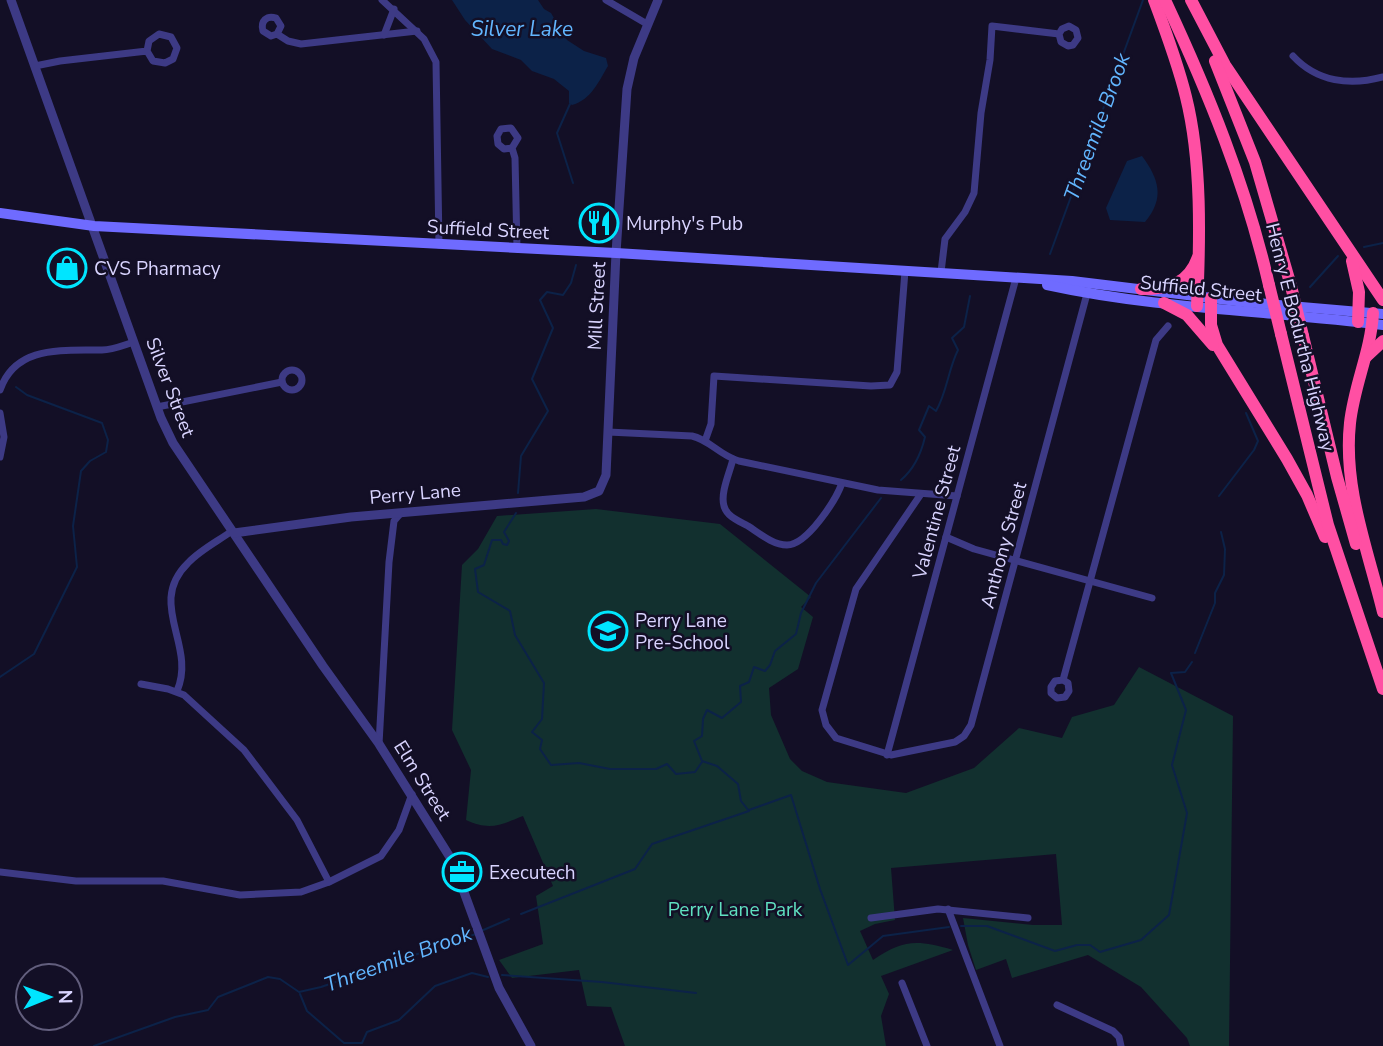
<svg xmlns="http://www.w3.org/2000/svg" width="1383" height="1046" font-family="'Nunito Sans',sans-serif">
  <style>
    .green { fill: #12302f }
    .water { fill: #0c2248 }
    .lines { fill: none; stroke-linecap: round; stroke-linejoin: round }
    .stream { stroke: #0c2248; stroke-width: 2 }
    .minor { stroke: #3d3a85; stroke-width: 7 }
    .tertiary { stroke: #3d3a85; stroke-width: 9 }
    .secondary { stroke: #6f6bff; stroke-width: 10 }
    .motorway { stroke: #ff4fa3; stroke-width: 12 }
    .motorway-bridge { stroke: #ff4fa3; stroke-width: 12 }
    .labels { text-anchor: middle; stroke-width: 5; stroke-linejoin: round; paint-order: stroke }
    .poi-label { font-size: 19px; fill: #d9d4ff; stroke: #130f26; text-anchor: start }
    .street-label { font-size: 19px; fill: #d9d4ff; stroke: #130f26 }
    .park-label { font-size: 19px; fill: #5fe0c0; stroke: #130f26 }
    .water-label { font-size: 21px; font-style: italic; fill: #62b6ff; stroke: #130f26 }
  </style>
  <rect width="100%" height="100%" fill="#130f26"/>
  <path class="green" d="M 596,509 L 720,524 L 811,597 L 801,607 L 813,617 L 798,669 L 769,688 L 771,715 L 790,759 L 802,771 L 827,782 L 906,793 L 974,768 L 1019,728 L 1062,738 L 1072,717 L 1114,705 L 1139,667 L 1233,716 L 1229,1046 L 1190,1046 L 1187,1038 L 1141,987 L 1088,955 L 1012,978 L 1006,959 L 976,970 L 968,945 L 963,918 L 1033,925 L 1062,925 L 1056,854 L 891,868 L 895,920 L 875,924 L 860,931 L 873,960 C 904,939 917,940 953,950 L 881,976 L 889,994 L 881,1016 L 886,1046 L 625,1046 L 611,1007 L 587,1006 L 579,970 L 512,978 L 499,960 L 543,944 L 536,896 L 553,886 L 523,816 C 500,825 490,831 466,820 L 471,770 L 452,730 L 462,565 L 478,549 L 497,516 Z"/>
  <g class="water">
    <path d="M 452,0 L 538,0 L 544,9 L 551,13 L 567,40 L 584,51 L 606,58 L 608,66 C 599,81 591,100 572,105 L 569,103 L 569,91 L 554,79 L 532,71 L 521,60 L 492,49 L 465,20 Z"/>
    <path d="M 1142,156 C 1159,179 1165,198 1145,222 L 1110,220 L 1106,208 L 1127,161 Z"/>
  </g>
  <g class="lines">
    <g class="stream">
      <polyline points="570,104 557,133 573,183"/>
      <polyline points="1364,247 1383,243"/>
      <polyline points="1050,254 1143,0"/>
      <polyline points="1310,287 1338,256"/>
      <path d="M 901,480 C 914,469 921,454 925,437 L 919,430 L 929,406 L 936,411 C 947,392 948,370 958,350 L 952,338 L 964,327 L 970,296"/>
      <polyline points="518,493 521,456 548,411 532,379 553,328 540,300 547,292 563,295 571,283 576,265"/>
      <polyline points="1219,496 1254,450 1258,441 1246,413"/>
      <polyline points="516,513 504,532 509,541 507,545 503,544 501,540 492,540 484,565 475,569 478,592 510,611 515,635 544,683 542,719 532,732 542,740 540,749 551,765 579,763 610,769 656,769 667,764 676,774 695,772 702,762"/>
      <polyline points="1195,653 1215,603 1215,593 1224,575 1225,549 1221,532"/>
      <polyline points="0,677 34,654 77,567 73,526 81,471 90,461 106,452 108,440 102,423 27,395 16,387"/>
      <polyline points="749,810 791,795 820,889 848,965 883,936 949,927"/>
      <polyline points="521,914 635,869 652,844 749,811 741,801 738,784 717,766 702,761 694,741 702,736 703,719 707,710 722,718 741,702 740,686 749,682 754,667 765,671 770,665 775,651 796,634 801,613 816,583 881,498"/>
      <polyline points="961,926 987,926 1055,951 1077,945 1090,945 1100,952 1141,940 1169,915 1187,813 1172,765 1186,710 1171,673 1185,672 1192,662"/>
      <polyline points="481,931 509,919"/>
      <polyline points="502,975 602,982 696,993"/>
      <polyline points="300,994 307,1011 344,1043 362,1043 367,1032 399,1020 435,986 472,973 488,977"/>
      <polyline points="94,1046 175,1017 208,1010 218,997 268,977 280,979 299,992 321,987 476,934"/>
    </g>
    <g class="minor">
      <polyline points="382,0 424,39 436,62 439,245"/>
      <polyline points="606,0 647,24"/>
      <path d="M 277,34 L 271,36 L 263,31 C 260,21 267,15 276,18 L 281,26 L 277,34 L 288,41 L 301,44 L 417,31"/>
      <polyline points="384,35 394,9"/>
      <path d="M 1293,56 C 1317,82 1350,86 1383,77"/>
      <polyline points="35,66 60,61 147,51 153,61 165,63 173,59 177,48 171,37 159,34 149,41 147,51"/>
      <polyline points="512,148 504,149 498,144 497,136 501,129 511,128 518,138 512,148 515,158 517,249"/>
      <polyline points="941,272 945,239 965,212 974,193 981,113 990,60 992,26 1059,34 1062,29 1069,26 1076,30 1078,38 1073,45 1068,46 1061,42 1059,34"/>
      <circle cx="292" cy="380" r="10"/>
      <path d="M 0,390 C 16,344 64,351 102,350 C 113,350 124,345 134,342"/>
      <polyline points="157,407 282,382"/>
      <polyline points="0,413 4,437 0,457"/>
      <path d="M 608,432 L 692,436 C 710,440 719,455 739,461 L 878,490 L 957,496"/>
      <polyline points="705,441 711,424 714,376 871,386 890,385 897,372 905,271"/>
      <path d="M 733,459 C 730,472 720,493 724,506 C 727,517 739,521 748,526 C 759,533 773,545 787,545 C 807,545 836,500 842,483"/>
      <polyline points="921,494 856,589 822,710 826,725 836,738 891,755 955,742 964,736 971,725 1088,290"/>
      <polyline points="946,537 974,549 1152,598"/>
      <polyline points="1063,680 1068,683 1069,691 1065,697 1057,698 1051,693 1051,687 1055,681 1063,680 1156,340 1168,326"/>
      <polyline points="141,684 168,689 184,695 244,750 297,820 329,882"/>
      <path d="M 177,691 C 197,645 146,604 188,563 C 200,550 218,541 232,531"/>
      <polyline points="379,744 389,562 394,521 400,514"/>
      <polyline points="887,755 1016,278"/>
      <polyline points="0,872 76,881 163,881 240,895 301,892 329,882 381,856 399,830 412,794"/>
      <polyline points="948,909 1000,1046"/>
      <polyline points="871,918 938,909 1028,918"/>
      <polyline points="902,983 927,1046"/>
      <polyline points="1057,1005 1113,1031 1119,1037 1121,1046"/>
    </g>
    <g class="tertiary">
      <polyline points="11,0 161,418 173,443 323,666 379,744 453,862 499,988 531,1046"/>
      <polyline points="234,533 351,517 584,497 599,491 606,475 616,253 627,89 634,58 658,0"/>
    </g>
    <g class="secondary">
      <polyline points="0,213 94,226 616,253 1072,281 1245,302 1383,314"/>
      <path d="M 1047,285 C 1157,309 1272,311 1383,325"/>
    </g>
    <g class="motorway">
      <path d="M 1154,0 C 1166,32 1178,64 1186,97 C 1202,161 1200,240 1197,306"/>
      <path d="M 1165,0 C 1208,92 1246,185 1269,285"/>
      <polyline points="1191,0 1225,65 1383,300"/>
      <polyline points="1215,61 1255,162 1291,286"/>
      <polyline points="1352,261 1359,292 1358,322"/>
      <path d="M 1141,289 C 1168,289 1188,285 1198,257"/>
      <polyline points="1211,298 1211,325 1217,345 1287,459 1307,495 1325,537"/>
      <polyline points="1164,303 1187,315 1213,345"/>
      <path d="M 1373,313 C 1371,351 1354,385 1350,423 C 1343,488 1368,550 1383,612"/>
      <polyline points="1281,334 1328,525 1383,689"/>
      <polyline points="1303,336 1337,477 1356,544"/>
      <polyline points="1366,357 1383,341"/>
    </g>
    <g class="motorway-bridge">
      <polyline points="1269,285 1281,334"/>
      <polyline points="1291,286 1303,336"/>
    </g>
  </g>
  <defs>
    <symbol id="restaurant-ring" viewBox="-11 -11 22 22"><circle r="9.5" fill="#130f26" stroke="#00e5ff" stroke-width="1.5"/><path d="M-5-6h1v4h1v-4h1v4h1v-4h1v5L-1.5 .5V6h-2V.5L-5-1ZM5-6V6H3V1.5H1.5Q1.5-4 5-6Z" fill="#00e5ff"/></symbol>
    <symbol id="shop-ring" viewBox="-11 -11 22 22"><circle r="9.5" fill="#130f26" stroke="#00e5ff" stroke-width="1.5"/><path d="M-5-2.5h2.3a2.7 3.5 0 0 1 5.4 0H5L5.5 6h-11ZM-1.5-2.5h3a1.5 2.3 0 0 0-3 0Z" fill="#00e5ff"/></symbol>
    <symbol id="school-ring" viewBox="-11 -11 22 22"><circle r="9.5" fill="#130f26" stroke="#00e5ff" stroke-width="1.5"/><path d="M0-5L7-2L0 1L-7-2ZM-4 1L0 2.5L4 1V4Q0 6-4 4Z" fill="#00e5ff"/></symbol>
    <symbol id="office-ring" viewBox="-11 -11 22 22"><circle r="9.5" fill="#130f26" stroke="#00e5ff" stroke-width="1.5"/><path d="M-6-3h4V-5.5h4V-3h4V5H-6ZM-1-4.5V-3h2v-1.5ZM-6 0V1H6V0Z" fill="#00e5ff"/></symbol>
  </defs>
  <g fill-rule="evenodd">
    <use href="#restaurant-ring" x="577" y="201" width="44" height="44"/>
    <use href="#shop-ring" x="45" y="246" width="44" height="44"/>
    <use href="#school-ring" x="586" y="609" width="44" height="44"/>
    <use href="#office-ring" x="440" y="850" width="44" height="44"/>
  </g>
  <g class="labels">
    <g class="poi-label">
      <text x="626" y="230">Murphy's Pub</text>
      <text x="94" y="275">CVS Pharmacy</text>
      <text x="635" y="627">Perry Lane<tspan x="635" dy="22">Pre-School</tspan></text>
      <text x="489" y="879">Executech</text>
    </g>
    <g class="street-label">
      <text transform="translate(488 229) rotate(3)" y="7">Suffield Street</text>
      <text transform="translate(1201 288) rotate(6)" y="7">Suffield Street</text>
      <text transform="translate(596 306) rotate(-87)" y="7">Mill Street</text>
      <text transform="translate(1301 337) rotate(76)" y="7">Henry E Bodurtha Highway</text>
      <text transform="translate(171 387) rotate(69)" y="7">Silver Street</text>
      <text transform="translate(415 493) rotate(-5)" y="7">Perry Lane</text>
      <text transform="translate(936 512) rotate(-75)" y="7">Valentine Street</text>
      <text transform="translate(1003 545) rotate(-75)" y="7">Anthony Street</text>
      <text transform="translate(423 780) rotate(58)" y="7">Elm Street</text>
    </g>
    <g class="park-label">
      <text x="735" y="916">Perry Lane Park</text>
    </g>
    <g class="water-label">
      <text x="522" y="36">Silver Lake</text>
      <text transform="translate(1097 127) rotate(-70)" y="7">Threemile Brook</text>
      <text transform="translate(398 959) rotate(-20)" y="7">Threemile Brook</text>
    </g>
  </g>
  <g transform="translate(49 997) rotate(89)"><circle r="33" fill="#130f26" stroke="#625e7d" stroke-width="2"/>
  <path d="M0-5L12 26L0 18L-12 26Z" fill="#00e5ff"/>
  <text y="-10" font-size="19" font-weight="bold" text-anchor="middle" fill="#d9d4ff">N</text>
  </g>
</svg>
